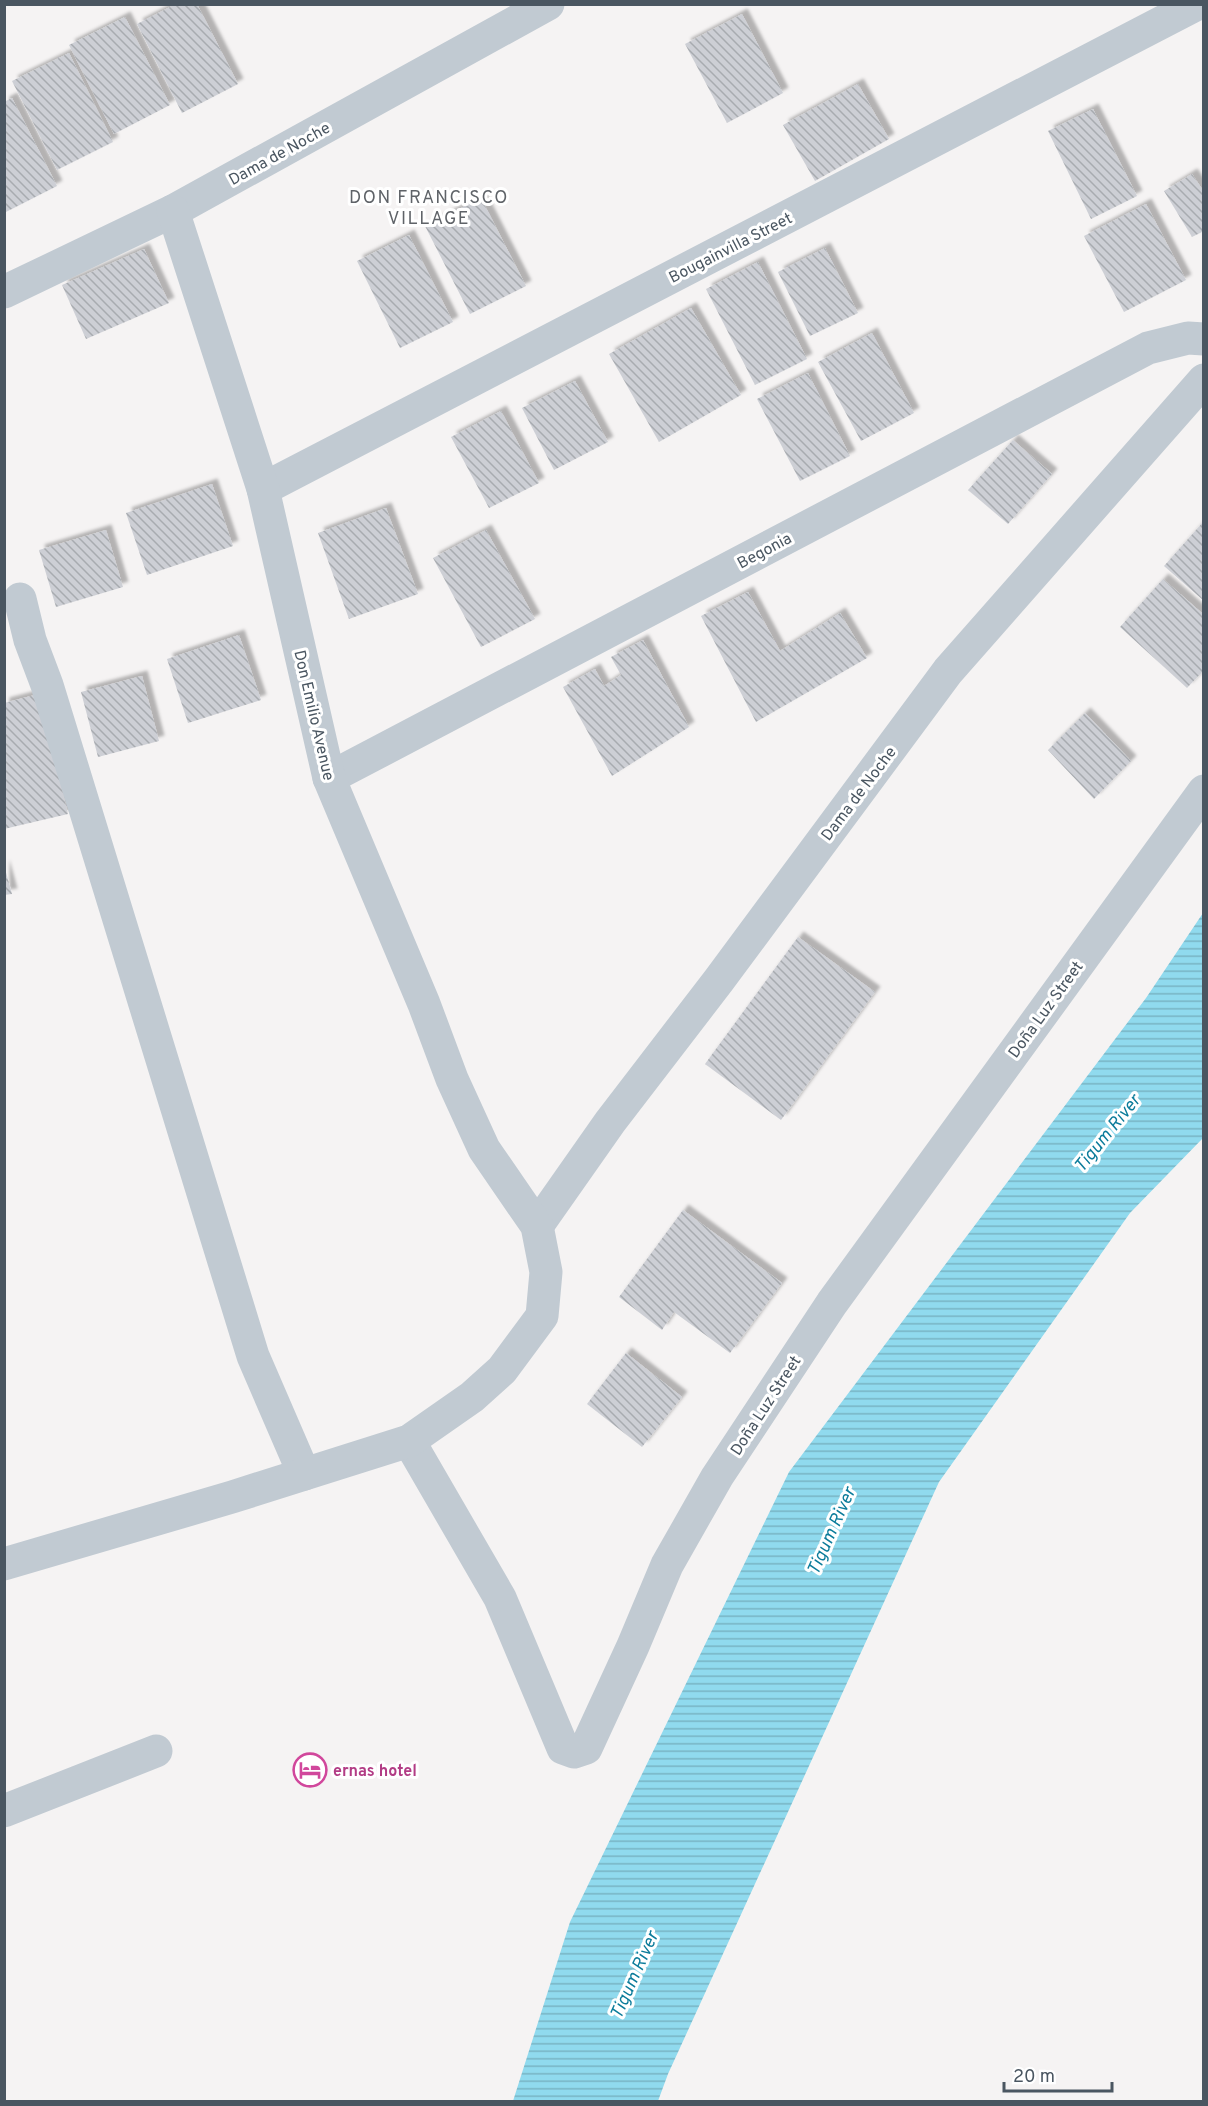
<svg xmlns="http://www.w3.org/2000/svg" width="1208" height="2106" font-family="Overpass,sans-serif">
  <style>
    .water { fill: url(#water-rules) }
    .building { fill: url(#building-back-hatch); filter: url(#shadow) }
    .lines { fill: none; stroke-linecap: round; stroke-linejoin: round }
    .minor { stroke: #c1cad2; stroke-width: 33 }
    .labels { text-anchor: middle; stroke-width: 6; stroke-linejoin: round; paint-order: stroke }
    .street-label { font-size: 16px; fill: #4a5661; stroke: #fff }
    .hotel-label { font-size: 16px; font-weight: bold; fill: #b23c85; stroke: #fff; text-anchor: start }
    .neighbourhood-label { font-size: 18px; letter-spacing: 1.5px; fill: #5f6368; stroke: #fff }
    .water-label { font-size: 18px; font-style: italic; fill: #0c7c9b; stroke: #fff }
  </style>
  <defs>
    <pattern id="water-rules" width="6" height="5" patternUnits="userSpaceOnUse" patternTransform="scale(1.5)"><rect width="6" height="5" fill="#90daee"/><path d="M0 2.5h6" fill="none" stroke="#78b4c4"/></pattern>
    <pattern id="building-back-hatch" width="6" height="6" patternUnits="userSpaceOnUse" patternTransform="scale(1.5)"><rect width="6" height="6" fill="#cdcfd5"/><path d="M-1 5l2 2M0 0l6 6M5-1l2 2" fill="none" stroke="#a8abb0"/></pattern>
    <filter id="shadow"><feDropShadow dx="5.5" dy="-5.5" stdDeviation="1.5" flood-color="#0004"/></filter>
  </defs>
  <rect width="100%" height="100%" fill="#f5f3f3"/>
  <polygon class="water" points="1203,913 1203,1138 1130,1213 939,1482 668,2074 658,2101 513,2101 570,1922 789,1472 1146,998"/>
  <g class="building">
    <polygon points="176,4 197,4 238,84 182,113 137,24"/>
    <polygon points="742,14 783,93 727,123 685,44"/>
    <polygon points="125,17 170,105 114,134 69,45"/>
    <polygon points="69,53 113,142 57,170 12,81"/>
    <polygon points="858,84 889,139 815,181 783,125"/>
    <polygon points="12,98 57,186 4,213 4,102"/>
    <polygon points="1093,109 1137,196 1091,219 1048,131"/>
    <polygon points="1192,174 1204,192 1204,231 1192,237 1164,191"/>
    <polygon points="481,198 526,286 470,314 425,226"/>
    <polygon points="1146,204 1186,280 1124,312 1084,236"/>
    <polygon points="409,235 453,322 400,348 357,261"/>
    <polygon points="825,248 858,313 810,336 778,272"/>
    <polygon points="144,249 169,303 86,339 62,285"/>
    <polygon points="758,262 807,359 755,385 706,289"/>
    <polygon points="691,308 741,395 659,442 609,354"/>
    <polygon points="872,333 914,413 861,441 818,362"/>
    <polygon points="808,373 850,456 800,481 757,399"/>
    <polygon points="575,381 608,442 554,470 522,408"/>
    <polygon points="501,411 539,483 489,508 451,437"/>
    <polygon points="1013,440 1052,474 1008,524 968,490"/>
    <polygon points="212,484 233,546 147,575 126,513"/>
    <polygon points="386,508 418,594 349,619 318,533"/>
    <polygon points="1204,521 1204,601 1164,566"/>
    <polygon points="106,530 123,587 56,607 39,550"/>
    <polygon points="486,530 535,619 481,647 433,558"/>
    <polygon points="1163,579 1204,615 1204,670 1187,688 1120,627"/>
    <polygon points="748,592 780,651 840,613 867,658 756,722 701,616"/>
    <polygon points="239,635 261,700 188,723 167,659"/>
    <polygon points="643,640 689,727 612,776 563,687 595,669 604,686 621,675 611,657"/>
    <polygon points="142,676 159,741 98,757 81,692"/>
    <polygon points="39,694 68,814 4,829 4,703"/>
    <polygon points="1085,713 1131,761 1094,799 1048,750"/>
    <polygon points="4,865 12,894 4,895"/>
    <polygon points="798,937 875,992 781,1120 705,1064"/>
    <polygon points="683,1210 782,1283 730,1353 674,1312 662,1330 619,1297"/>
    <polygon points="626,1353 682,1397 642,1447 587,1404"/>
  </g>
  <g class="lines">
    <g class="minor">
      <polyline points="4,292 173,211 548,4"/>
      <polyline points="263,489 1197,4"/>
      <polyline points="20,599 30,640 47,685 253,1356 304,1474"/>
      <polyline points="329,778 1148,348 1188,338 1204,339"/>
      <polyline points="537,1226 610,1122 719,980 948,671 1204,380"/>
      <polyline points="409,1441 500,1598 563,1748 574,1752 586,1748 633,1646 667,1565 717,1477 832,1303 1204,791"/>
      <polyline points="4,1564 232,1497 409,1441 472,1397 502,1370 542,1316 546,1272 537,1226 484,1149 452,1079 424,1004 329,778 263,489 173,211"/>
      <polyline points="4,1811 156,1751"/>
    </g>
  </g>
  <defs>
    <symbol id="hotel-ring" viewBox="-11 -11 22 22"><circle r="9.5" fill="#fff" stroke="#d1479c" stroke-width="1.5"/><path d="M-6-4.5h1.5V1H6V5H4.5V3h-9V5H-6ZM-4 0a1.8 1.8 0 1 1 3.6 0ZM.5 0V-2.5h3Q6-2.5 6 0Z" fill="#d1479c"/></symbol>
  </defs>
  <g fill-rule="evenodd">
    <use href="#hotel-ring" x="291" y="1751" width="38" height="38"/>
  </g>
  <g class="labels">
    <g class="street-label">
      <text transform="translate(279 153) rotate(-29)" y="6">Dama de Noche</text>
      <text transform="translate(730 247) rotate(-27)" y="6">Bougainvilla Street</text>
      <text transform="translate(764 550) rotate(-28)" y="6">Begonia</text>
      <text transform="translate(315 715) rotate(77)" y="6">Don Emilio Avenue</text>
      <text transform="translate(858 793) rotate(-53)" y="6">Dama de Noche</text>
      <text transform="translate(1045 1009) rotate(-54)" y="6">Doña Luz Street</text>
      <text transform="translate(765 1405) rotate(-57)" y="6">Doña Luz Street</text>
    </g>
    <g class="hotel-label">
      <text x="333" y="1776">ernas hotel</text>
    </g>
    <g class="neighbourhood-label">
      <text x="429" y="203">DON FRANCISCO<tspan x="429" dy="21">VILLAGE</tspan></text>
    </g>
    <g class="water-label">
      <text transform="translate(1107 1133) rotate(-51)" y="6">Tigum River</text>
      <text transform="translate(831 1531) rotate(-66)" y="6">Tigum River</text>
      <text transform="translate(634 1975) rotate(-66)" y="6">Tigum River</text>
    </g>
  </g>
  <rect width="1208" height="2106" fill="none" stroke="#4a5661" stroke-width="12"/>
  <path d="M1004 2082v9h108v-9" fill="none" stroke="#4a5661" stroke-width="3"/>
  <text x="1013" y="2082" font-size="18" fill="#4a5661" stroke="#ffffff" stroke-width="4.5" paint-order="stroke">20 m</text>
</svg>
